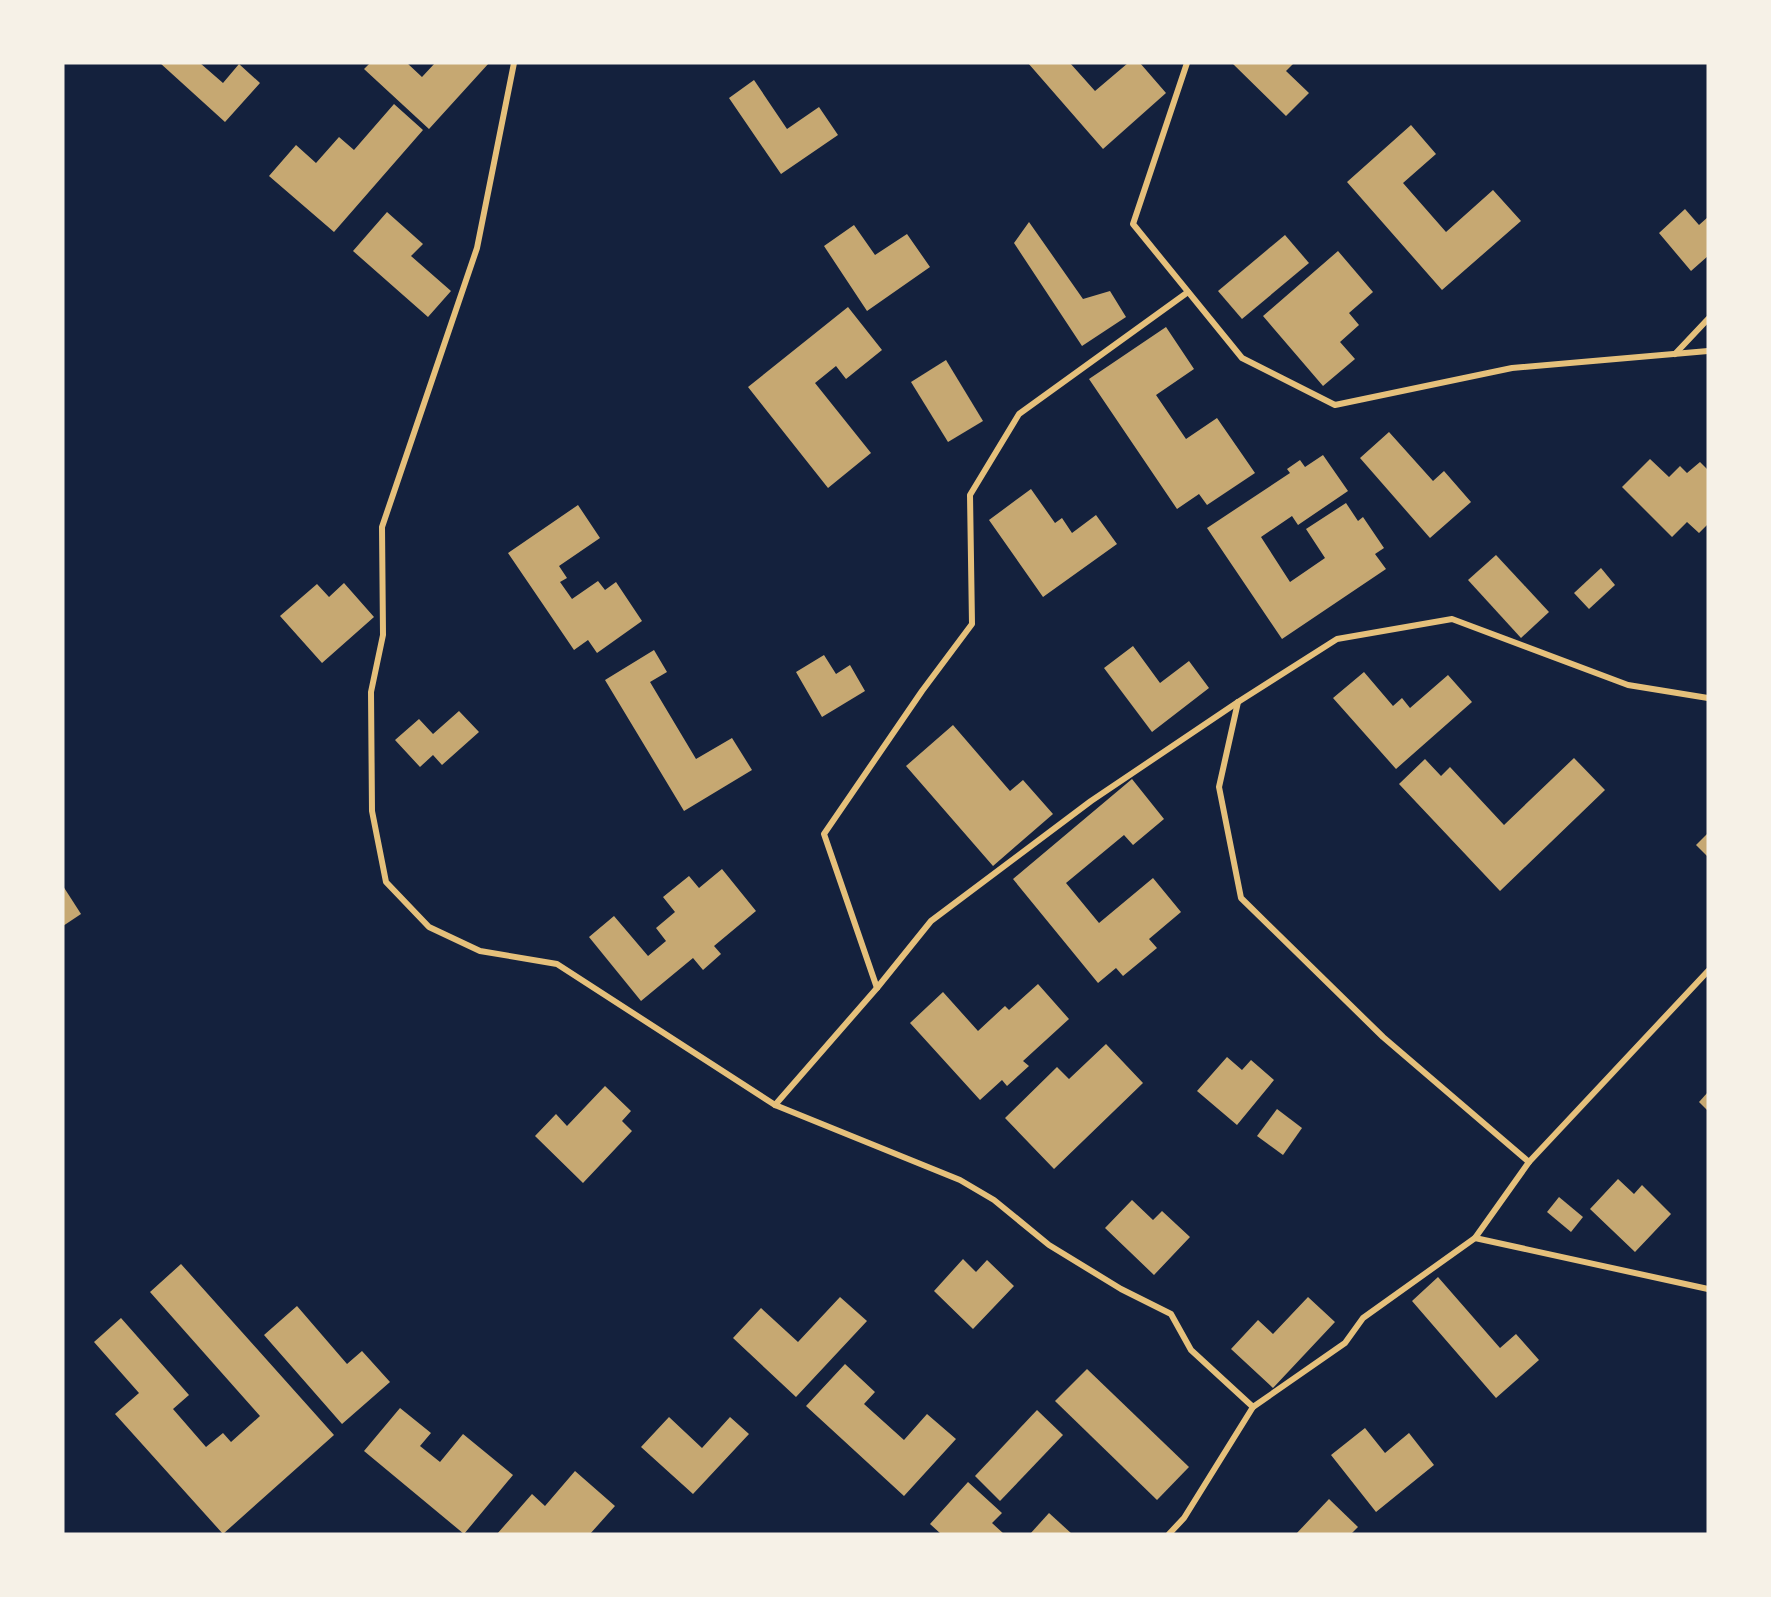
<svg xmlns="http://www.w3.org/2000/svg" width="1771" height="1597" font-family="'PT Serif',serif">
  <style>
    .building { fill: #c6a872 }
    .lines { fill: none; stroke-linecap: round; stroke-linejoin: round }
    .minor { stroke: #e5c07b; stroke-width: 6 }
  </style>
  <rect width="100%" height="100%" fill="#14213d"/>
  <g class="building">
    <polygon points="160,63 200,63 223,83 239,64 260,83 225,122"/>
    <polygon points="370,63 407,63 422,77 435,63 489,63 429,129 364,69"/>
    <polygon points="1028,63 1070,63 1095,91 1128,63 1140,63 1166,93 1103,149"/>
    <polygon points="1232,63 1294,63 1286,71 1309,93 1286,116"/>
    <polygon points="754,80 787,129 819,107 838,135 781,174 729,98"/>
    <polygon points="394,104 423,130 334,232 269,176 296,145 316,163 339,137 354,150"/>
    <polygon points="1411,125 1436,154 1403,183 1446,232 1493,190 1521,221 1442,290 1347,182"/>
    <polygon points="1685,209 1699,225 1708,217 1708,256 1691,271 1659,233"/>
    <polygon points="387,212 423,244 411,256 451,291 428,317 353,251"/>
    <polygon points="1029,222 1083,299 1110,291 1126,317 1082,346 1014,243"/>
    <polygon points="854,225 875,255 907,234 930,267 867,311 824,246"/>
    <polygon points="1285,235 1309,263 1242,319 1218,291"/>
    <polygon points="1338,251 1373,292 1349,313 1359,325 1340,342 1355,359 1323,386 1263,316"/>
    <polygon points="848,307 882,350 846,379 836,366 815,383 871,453 828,488 748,387"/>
    <polygon points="1166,327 1194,369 1156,395 1186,439 1217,418 1255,473 1207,505 1199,494 1177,509 1089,379"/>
    <polygon points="946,360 983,421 948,442 911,382"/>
    <polygon points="1389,432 1433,481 1444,471 1471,502 1430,538 1360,458"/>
    <polygon points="1323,455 1348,491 1298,525 1292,516 1261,537 1290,582 1325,558 1306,529 1346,503 1358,521 1363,517 1384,548 1375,554 1386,569 1282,639 1207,528 1290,473 1287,469 1300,460 1305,467"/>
    <polygon points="1650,459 1669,477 1680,466 1687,473 1700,462 1708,470 1708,524 1699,533 1687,522 1672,537 1622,487"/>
    <polygon points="1031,489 1055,523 1062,518 1072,533 1096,515 1117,544 1043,597 989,520"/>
    <polygon points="578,505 600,538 559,566 567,578 560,582 572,599 598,581 605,590 616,582 642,621 597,653 588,640 574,650 508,553"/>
    <polygon points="1496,555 1549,612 1521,638 1468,580"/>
    <polygon points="1601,568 1615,585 1589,609 1574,593"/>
    <polygon points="344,583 374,617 322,663 280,616 317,584 329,597"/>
    <polygon points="1133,646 1160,683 1189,661 1209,688 1152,732 1104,668"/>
    <polygon points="654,650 667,672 650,682 696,759 732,738 752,770 684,811 605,680"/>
    <polygon points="824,655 836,674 850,665 865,691 822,717 796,672"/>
    <polygon points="1364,672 1393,706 1402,698 1410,708 1448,675 1472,702 1396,769 1333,698"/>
    <polygon points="459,711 479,732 442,765 433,755 420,767 395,740 419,719 433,734"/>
    <polygon points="953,725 1010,791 1023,780 1053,814 993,866 906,766"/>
    <polygon points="1574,758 1605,790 1500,891 1399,784 1425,759 1441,776 1450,767 1504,825"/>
    <polygon points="1132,779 1164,819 1133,845 1124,835 1066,883 1099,923 1153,878 1181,912 1149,939 1157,948 1123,976 1116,968 1098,983 1013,879"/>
    <polygon points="1708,833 1708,857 1696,845"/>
    <polygon points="722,869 756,911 714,946 721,954 703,970 693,958 641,1001 589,937 614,916 648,956 666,941 656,928 675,912 663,897 689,876 699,888"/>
    <polygon points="63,886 81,914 63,926"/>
    <polygon points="1038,984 1069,1019 1023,1061 1029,1066 1007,1086 1002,1080 980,1100 910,1023 943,992 978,1031 1005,1006 1009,1010"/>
    <polygon points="1106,1044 1143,1083 1054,1169 1005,1118 1057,1067 1069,1079"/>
    <polygon points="1227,1057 1242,1070 1251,1060 1274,1080 1237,1125 1197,1091"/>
    <polygon points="605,1086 631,1111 622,1121 632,1131 583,1183 535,1136 556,1114 567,1126"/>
    <polygon points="1708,1092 1708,1111 1699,1102"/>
    <polygon points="1277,1109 1302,1128 1283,1155 1257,1136"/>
    <polygon points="1618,1179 1634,1194 1642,1185 1671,1214 1635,1252 1590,1209"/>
    <polygon points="1559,1197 1583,1217 1571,1232 1547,1212"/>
    <polygon points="1132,1200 1153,1220 1162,1211 1190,1237 1154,1275 1105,1228"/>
    <polygon points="963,1259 976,1272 987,1260 1014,1286 973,1329 934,1291"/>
    <polygon points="181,1264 334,1435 223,1534 115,1414 139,1393 94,1342 121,1318 189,1395 173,1409 206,1447 223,1433 231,1442 260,1416 150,1292"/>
    <polygon points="1438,1277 1500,1348 1516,1334 1539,1360 1496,1398 1412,1301"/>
    <polygon points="840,1297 867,1321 796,1397 733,1338 761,1308 798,1342"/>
    <polygon points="1308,1297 1335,1322 1273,1388 1231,1349 1258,1320 1273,1334"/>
    <polygon points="297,1306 347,1364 362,1351 390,1382 342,1424 264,1335"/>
    <polygon points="845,1364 875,1392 864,1404 904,1440 927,1414 956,1439 904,1496 806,1406"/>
    <polygon points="1087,1369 1189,1467 1157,1500 1055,1401"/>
    <polygon points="400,1408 431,1433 420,1446 440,1462 463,1434 513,1475 464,1534 364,1451"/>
    <polygon points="1037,1410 1063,1435 1000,1501 975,1476"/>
    <polygon points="669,1417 702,1448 730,1417 749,1434 693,1494 641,1447"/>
    <polygon points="1365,1428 1385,1453 1409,1433 1434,1465 1376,1512 1331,1455"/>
    <polygon points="575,1471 615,1506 590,1534 497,1534 532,1494 545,1506"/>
    <polygon points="968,1482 1002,1513 992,1523 1004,1534 941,1534 930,1524"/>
    <polygon points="1329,1499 1358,1527 1351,1534 1296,1534"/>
    <polygon points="1049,1513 1072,1534 1030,1534"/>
  </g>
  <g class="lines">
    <g class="minor">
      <polyline points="514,63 477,248 382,527 383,635 371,692 372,811 386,882 429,927 480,951 557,964 775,1105 960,1180 994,1200 1049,1245 1121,1289 1171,1314 1191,1350 1253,1407 1345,1343 1363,1318 1475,1238 1529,1162 1708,971"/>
      <polyline points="1187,63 1133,224 1242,358 1335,405 1512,368 1708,351"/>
      <polyline points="1675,354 1708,319"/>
      <polyline points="1238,702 1219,787 1241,898 1383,1037 1529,1162"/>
      <polyline points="877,988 824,834 922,691 972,624 970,495 1019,414 1188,292"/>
      <polyline points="775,1105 877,988 931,921 1091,801 1238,702 1337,639 1452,619 1628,685 1708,698"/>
      <polyline points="1475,1238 1708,1289"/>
      <polyline points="1169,1534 1184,1518 1253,1407"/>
    </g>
  </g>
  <rect width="1771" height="1597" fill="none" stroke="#f6f1e7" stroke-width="129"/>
</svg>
